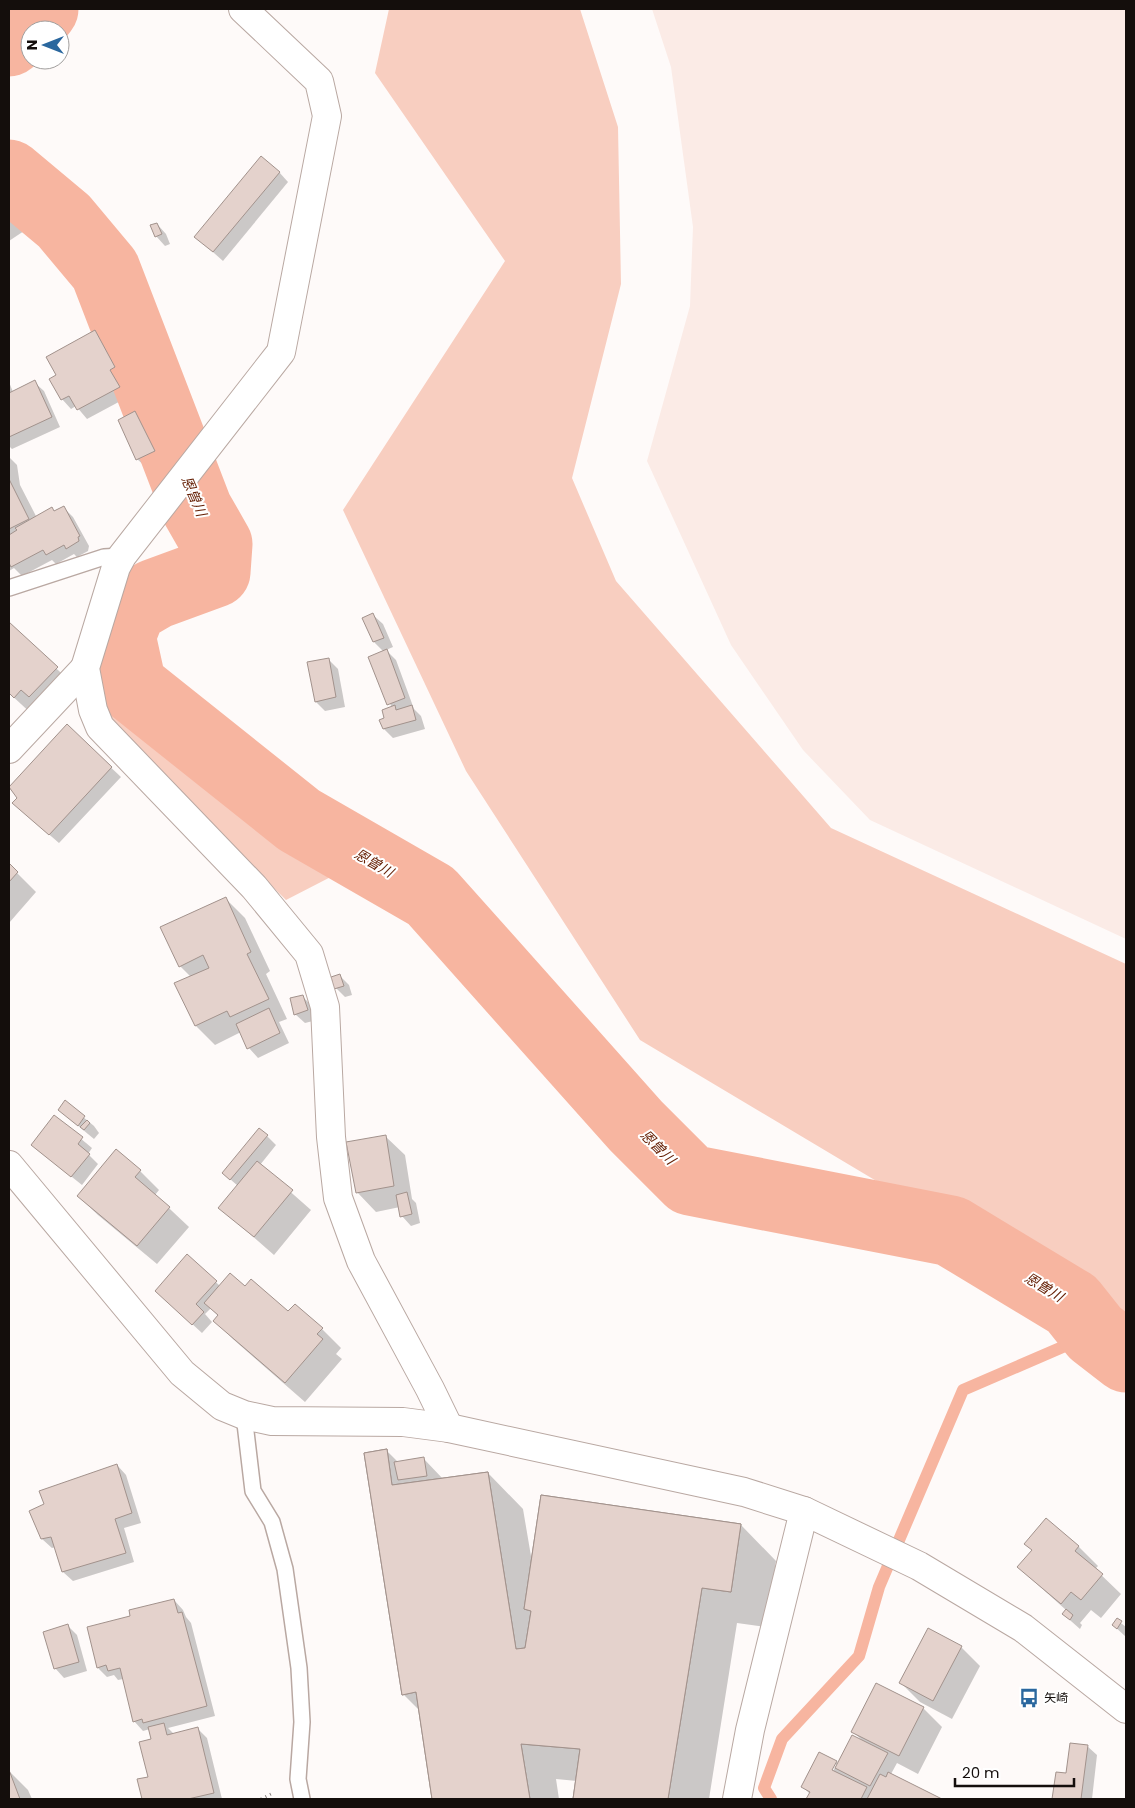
<svg xmlns="http://www.w3.org/2000/svg" width="1135" height="1808" font-family="Poppins,'Noto Sans JP',sans-serif">
  <style>
    .built { fill: #fbebe6 }
    .green { fill: #f8cec0 }
    .shadow { fill: #0003; fill-rule: evenodd }
    .lines { fill: none; stroke-linecap: round; stroke-linejoin: round }
    .stream { stroke: #f7b5a0; stroke-width: 12 }
    .river { stroke: #f7b5a0; stroke-width: 71 }
    .building { fill: #e4d2cc; stroke: #a2928c; fill-rule: evenodd }
    .service-casing { stroke: #b9a8a2; stroke-width: 18 }
    .minor-casing { stroke: #b9a8a2; stroke-width: 30 }
    .tertiary-casing { stroke: #b9a8a2; stroke-width: 30 }
    .path { stroke: #837d7c; stroke-width: 3; stroke-dasharray: 1 4; stroke-linecap: butt }
    .service { stroke: #fff; stroke-width: 15 }
    .minor { stroke: #fff; stroke-width: 28 }
    .tertiary { stroke: #fff; stroke-width: 28 }
    .labels { text-anchor: middle; stroke-width: 4; stroke-linejoin: round; paint-order: stroke }
    .poi-label { font-size: 12px; fill: #140e0c; stroke: #fff; text-anchor: start }
    .water-label { font-size: 14px; font-style: italic; fill: #651f04; stroke: #fff }
  </style>
  <rect width="100%" height="100%" fill="#fefaf9"/>
  <polygon class="built" points="652,9 1126,9 1126,939 870,820 803,750 731,645 647,461 690,306 693,227 671,67"/>
  <g class="green">
    <polygon points="389,9 580,9 618,127 621,284 572,478 616,581 831,828 1126,964 1126,1330 640,1040 466,771 343,510 505,261 375,73"/>
    <polygon points="98,664 126,698 267,811 271,825 352,866 286,900 109,726 93,682"/>
  </g>
  <g class="shadow">
    <polygon points="279,172 288,182 223,261 196,237"/>
    <polygon points="9,210 24,231 9,241"/>
    <polygon points="157,224 166,234 170,244 165,246 156,236"/>
    <polygon points="95,332 104,341 124,377 119,380 128,397 87,419 76,406 71,409 62,399 57,376"/>
    <polygon points="9,382 13,392 34,382 44,391 60,427 12,449 9,446"/>
    <polygon points="135,413 145,422 163,461 147,468 137,459"/>
    <polygon points="9,457 17,465 20,485 37,518 63,507 73,517 89,546 88,551 77,557 74,554 56,564 52,560 22,576 14,568 9,571"/>
    <polygon points="373,615 383,624 393,647 386,650 396,660 414,709 421,716 425,729 393,738 384,729 385,719 392,708 370,658 384,652 374,642 364,619"/>
    <polygon points="9,624 76,687 34,716 9,693"/>
    <polygon points="328,659 338,669 345,707 325,711 316,702"/>
    <polygon points="67,726 121,777 59,843 23,812 19,798 9,788"/>
    <polygon points="9,865 36,892 9,923"/>
    <polygon points="225,898 245,918 270,971 266,974 287,1019 279,1022 289,1043 258,1058 249,1048 241,1032 215,1045 196,1026 176,984 191,977 180,966"/>
    <polygon points="339,975 349,985 352,995 345,997 336,988"/>
    <polygon points="302,996 312,1006 317,1020 305,1023 295,1014"/>
    <polygon points="65,1102 94,1126 99,1133 94,1139 59,1110"/>
    <polygon points="55,1117 92,1148 88,1154 98,1164 82,1185 32,1145"/>
    <polygon points="267,1136 276,1145 260,1165 311,1210 274,1255 220,1208 238,1186 223,1173"/>
    <polygon points="385,1136 405,1155 412,1199 416,1203 420,1223 411,1226 402,1216 400,1207 376,1212 357,1192"/>
    <polygon points="140,1171 159,1190 155,1195 189,1227 157,1264 98,1215 78,1196"/>
    <polygon points="188,1256 220,1286 246,1288 322,1329 341,1348 336,1354 342,1359 305,1402 234,1340 215,1321 219,1317 211,1308 205,1314 212,1322 202,1333 166,1300"/>
    <polygon points="386,1450 399,1463 424,1459 443,1479 488,1473 523,1509 532,1562 741,1525 776,1561 766,1627 737,1623 709,1799 574,1799 577,1781 556,1779 559,1799 433,1799 420,1711 403,1694"/>
    <polygon points="117,1465 126,1475 141,1523 124,1528 134,1562 73,1581 63,1572 56,1547 52,1548 42,1539"/>
    <polygon points="1046,1519 1079,1547 1098,1566 1095,1569 1121,1594 1101,1618 1091,1610 1080,1623 1082,1625 1080,1629 1063,1614 1066,1610 1018,1567 1033,1551"/>
    <polygon points="174,1600 183,1610 186,1617 191,1623 215,1716 168,1728 174,1734 198,1729 207,1738 222,1799 143,1799 139,1780 149,1778 152,1740 150,1729 143,1731 134,1721 123,1679 118,1680 114,1675 107,1677 98,1668 132,1617"/>
    <polygon points="1117,1620 1126,1627 1126,1637 1113,1625"/>
    <polygon points="68,1626 77,1635 87,1671 64,1678 55,1668"/>
    <polygon points="961,1647 980,1666 952,1719 920,1702 901,1683"/>
    <path d="M 923,1708 L 942,1727 L 918,1774 L 897,1763 L 891,1774 L 939,1799 L 808,1798 L 810,1794 L 803,1787 L 836,1762 L 838,1764 L 863,1741 L 853,1732 ZM 834,1764 L 837,1764 L 830,1776 L 828,1774 Z"/>
    <polygon points="1087,1746 1097,1755 1092,1799 1053,1799 1057,1774 1067,1775"/>
    <polygon points="9,1771 28,1790 32,1799 9,1799"/>
  </g>
  <g class="lines">
    <polyline class="stream" points="771,1799 764,1788 782,1739 859,1656 879,1587 963,1390 1095,1333"/>
    <g class="river">
      <polyline points="9,41 35,19 43,9"/>
      <polyline points="9,175 64,221 105,270 197,509 217,544 215,572 155,594 131,608 120,636 131,686 299,820 431,896 636,1126 690,1180 951,1231 1072,1304 1095,1333 1126,1357"/>
    </g>
  </g>
  <g class="building">
    <polygon points="261,156 280,172 213,252 194,237"/>
    <polygon points="157,223 162,234 155,237 150,225"/>
    <polygon points="95,330 115,367 110,370 120,387 77,410 69,396 61,400 49,379 56,375 46,357"/>
    <polygon points="35,380 52,417 9,437 9,393"/>
    <polygon points="135,411 155,451 136,460 118,420"/>
    <polygon points="9,479 29,519 9,529"/>
    <polygon points="64,506 80,536 78,537 79,541 66,549 64,545 46,555 43,550 11,567 9,563 9,535 17,530 15,528 52,507 54,511"/>
    <polygon points="373,613 384,638 373,642 362,618"/>
    <polygon points="9,622 58,667 29,697 21,690 14,698 9,693"/>
    <polygon points="387,649 405,698 387,705 368,657"/>
    <polygon points="329,658 336,697 315,702 307,662"/>
    <polygon points="395,705 396,710 412,705 416,720 383,729 379,720 384,718 382,710"/>
    <polygon points="67,724 112,767 49,835 12,803 17,798 9,787"/>
    <polygon points="9,863 18,872 9,882"/>
    <polygon points="226,897 251,952 247,954 269,999 230,1017 227,1011 195,1026 174,983 209,968 203,955 179,967 160,927"/>
    <polygon points="340,974 344,986 334,989 331,977"/>
    <polygon points="303,995 308,1010 294,1015 290,998"/>
    <polygon points="269,1008 280,1033 247,1049 236,1024"/>
    <polygon points="65,1100 85,1116 78,1126 58,1110"/>
    <polygon points="54,1115 83,1137 78,1144 90,1154 71,1177 31,1145"/>
    <polygon points="87,1120 90,1123 84,1130 80,1127"/>
    <polygon points="259,1128 268,1135 230,1180 222,1173"/>
    <polygon points="386,1135 394,1186 356,1193 346,1142"/>
    <polygon points="116,1149 141,1170 135,1177 170,1207 137,1246 77,1196"/>
    <polygon points="257,1161 293,1190 254,1237 218,1208"/>
    <polygon points="407,1192 412,1214 400,1217 396,1195"/>
    <polygon points="187,1254 217,1281 196,1304 204,1312 192,1325 155,1291"/>
    <polygon points="230,1273 245,1286 251,1279 288,1311 295,1304 323,1328 317,1334 323,1339 285,1383 213,1321 218,1315 204,1303"/>
    <path d="M 387,1449 L 392,1485 L 488,1472 L 516,1649 L 525,1648 L 531,1611 L 524,1609 L 541,1495 L 741,1524 L 731,1592 L 702,1588 L 668,1799 L 573,1799 L 580,1749 L 521,1744 L 530,1799 L 432,1799 L 416,1692 L 402,1695 L 364,1453 ZM 580,1567 L 630,1575 L 628,1586 L 606,1583 L 584,1681 L 564,1678 Z"/>
    <polygon points="387,1449 392,1485 488,1472 516,1649 525,1648 531,1611 524,1609 541,1495 741,1524 731,1592 702,1588 668,1799 573,1799 580,1749 521,1744 530,1799 432,1799 416,1692 402,1695 364,1453"/>
    <polygon points="424,1457 427,1476 398,1480 394,1462"/>
    <polygon points="117,1464 132,1513 115,1519 126,1553 62,1572 51,1537 41,1539 29,1511 44,1504 39,1491"/>
    <polygon points="1046,1518 1079,1546 1075,1551 1103,1574 1081,1600 1071,1592 1061,1604 1017,1567 1032,1550 1024,1544"/>
    <polygon points="174,1599 178,1613 182,1612 207,1706 143,1723 142,1719 133,1722 120,1668 108,1671 106,1665 97,1668 87,1627 130,1616 129,1610"/>
    <polygon points="1066,1609 1073,1615 1070,1620 1062,1614"/>
    <polygon points="1117,1618 1122,1621 1117,1629 1112,1625"/>
    <polygon points="68,1624 79,1662 54,1669 43,1632"/>
    <polygon points="928,1628 962,1646 933,1701 899,1683"/>
    <polygon points="876,1683 924,1707 899,1756 851,1732"/>
    <polygon points="164,1723 167,1735 198,1727 214,1793 188,1799 142,1799 137,1779 148,1777 139,1742 151,1739 148,1727"/>
    <polygon points="852,1735 888,1753 870,1786 835,1768"/>
    <polygon points="1070,1743 1088,1745 1081,1799 1052,1799 1056,1772 1066,1773"/>
    <polygon points="819,1752 837,1761 832,1770 867,1787 861,1799 806,1799 810,1792 801,1787"/>
    <polygon points="9,1770 20,1799 9,1799"/>
    <polygon points="888,1772 942,1799 867,1799 880,1774 886,1777"/>
  </g>
  <g class="lines">
    <defs>
      <g id="service">
        <polyline points="9,588 104,557 122,556"/>
        <polyline points="244,1415 253,1491 272,1522 285,1569 299,1668 302,1722 298,1779 302,1799"/>
      </g>
      <g id="minor">
        <polyline points="243,9 319,81 327,116 281,352 122,556 116,567 85,668 93,710 100,727 254,887 309,954 325,1007 331,1137 338,1198 361,1261 430,1389 449,1428"/>
        <polyline points="9,749 85,668"/>
        <polyline points="737,1799 750,1730 804,1511"/>
      </g>
      <polyline id="tertiary" points="9,1165 182,1373 222,1406 244,1415 272,1421 403,1422 449,1428 744,1492 804,1511 919,1566 1023,1628 1126,1709"/>
    </defs>
    <use href="#service" class="service-casing"/>
    <use href="#minor" class="minor-casing"/>
    <use href="#tertiary" class="tertiary-casing"/>
    <polyline class="path" points="261,1799 271,1794"/>
    <use href="#service" class="service"/>
    <use href="#minor" class="minor"/>
    <use href="#tertiary" class="tertiary"/>
  </g>
  <defs>
    <symbol id="bus-bare" viewBox="-9 -9 18 18"><path d="M-5-6H5V4H4V6H2V4H-2V6H-4V4H-5ZM-3.5-4V0h7V-4ZM-3.5 1.2v1.5H-2V1.2ZM2 1.2v1.5H3.5V1.2Z" fill="#2a679e" stroke="#fff" stroke-width="2.5" paint-order="stroke"/></symbol>
  </defs>
  <g fill-rule="evenodd">
    <use href="#bus-bare" x="1015" y="1684" width="28" height="28"/>
  </g>
  <g class="labels">
    <g class="poi-label">
      <text x="1044" y="1702">矢崎</text>
    </g>
    <g class="water-label">
      <text transform="translate(194 496) rotate(67)" y="5">恩曽川</text>
      <text transform="translate(374 863) rotate(30)" y="5">恩曽川</text>
      <text transform="translate(658 1147) rotate(45)" y="5">恩曽川</text>
      <text transform="translate(1044 1287) rotate(31)" y="5">恩曽川</text>
    </g>
  </g>
  <rect width="1135" height="1808" fill="none" stroke="#140e0c" stroke-width="20"/>
  <g transform="translate(45 45) rotate(270)"><circle r="24" fill="#ffffff" stroke="#a19f9e"/>
  <path d="M0-4L9 19L0 12L-9 19Z" fill="#2a679e"/>
  <text y="-8" font-size="14" font-weight="bold" text-anchor="middle" fill="#140e0c">N</text>
  </g>
  <path d="M955 1778v8h119v-8" fill="none" stroke="#140e0c" stroke-width="2.5"/>
  <text x="962" y="1778" font-size="15" fill="#140e0c" stroke="#ffffff" stroke-width="4" paint-order="stroke">20 m</text>
</svg>
